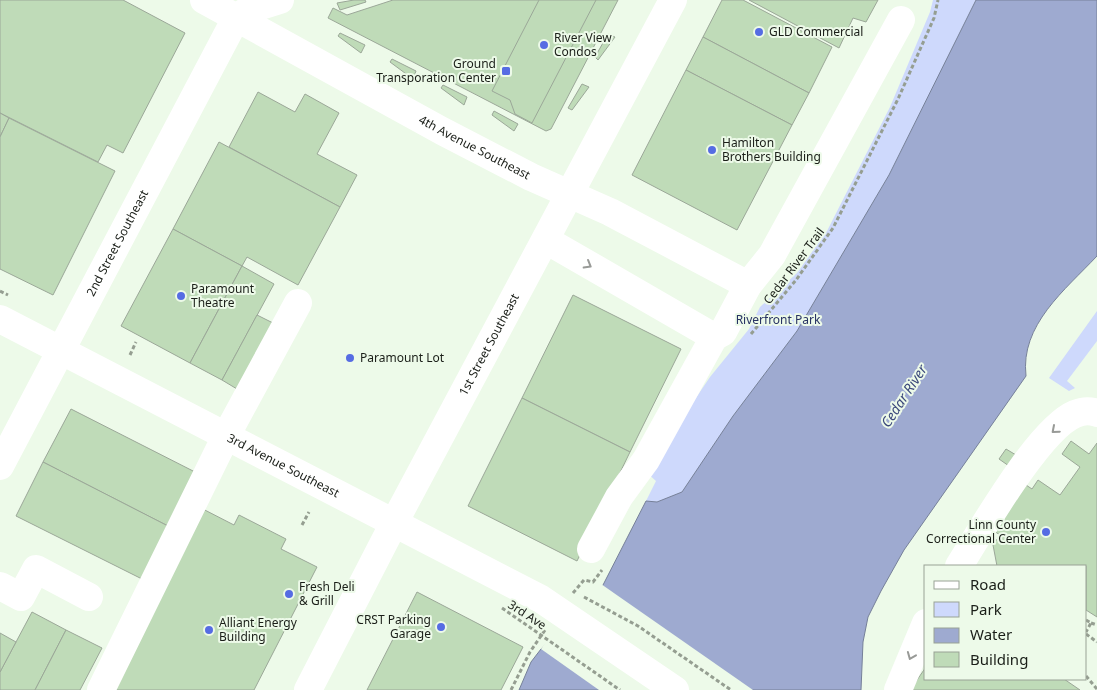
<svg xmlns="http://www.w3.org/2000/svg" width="1097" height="690" font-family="'Noto Sans',sans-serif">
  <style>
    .green { fill: #ced9fc }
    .water { fill: #9eaad0; stroke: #768099 }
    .pier { fill: #edfae9 }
    .building { fill: #bfdbb8; stroke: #9ba798 }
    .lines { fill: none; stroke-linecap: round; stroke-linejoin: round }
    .path { stroke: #959e91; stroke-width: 3; stroke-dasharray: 4 2.5; stroke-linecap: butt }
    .minor { stroke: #fff; stroke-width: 28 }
    .major { stroke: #fff; stroke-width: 28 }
    .oneway { stroke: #989a97 }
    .poi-dot { fill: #566ce3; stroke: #edfae9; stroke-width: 2 }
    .labels { text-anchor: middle; stroke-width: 4; stroke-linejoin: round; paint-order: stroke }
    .poi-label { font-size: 12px; fill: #1a1e18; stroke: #edfae9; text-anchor: start }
    .street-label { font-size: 12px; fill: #1a1e18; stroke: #edfae9 }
    .park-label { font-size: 12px; fill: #273263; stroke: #edfae9 }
    .water-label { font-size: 14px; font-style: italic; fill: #3b487b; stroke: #edfae9 }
  </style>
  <rect width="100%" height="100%" fill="#edfae9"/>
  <g class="green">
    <polygon points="933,0 976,0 889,175 797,331 733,416 682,492 657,502 646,501 656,481 646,472 710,377 749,329 760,307 797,273 827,231 890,107 930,12"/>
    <polygon points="1097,311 1097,341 1067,381 1075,388 1069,391 1049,378"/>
  </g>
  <path class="water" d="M 976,0 L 1097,0 L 1097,256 C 1065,290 1020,325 1026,376 L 904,550 L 881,591 L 868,617 L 863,642 L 861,690 L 519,690 L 531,662 L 541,649 L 603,585 L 646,501 L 657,502 L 682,492 L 733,416 L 797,331 L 889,175 Z"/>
  <polygon class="pier" points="601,584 753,690 599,690 541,649 550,636"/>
  <g class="building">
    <polygon points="0,0 123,0 185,33 123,153 107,145 98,162 0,113"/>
    <polygon points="354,0 365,0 366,2 340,10 337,3"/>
    <polygon points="393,0 618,0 551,129 546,131 328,18 333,8 347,15"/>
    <polygon points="539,0 596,0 532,123 515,114 510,100 492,91"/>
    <polygon points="722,0 743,0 832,47 809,93 703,37"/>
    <polygon points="749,0 878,0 866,22 853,18 839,48"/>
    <polygon points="340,33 365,45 361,53 338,36"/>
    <polygon points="608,34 615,37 598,60 595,57"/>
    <polygon points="703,37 809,93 792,125 686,70"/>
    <polygon points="392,59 416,71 413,79 390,62"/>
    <polygon points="686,70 792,125 737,230 632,175"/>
    <polygon points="582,84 589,87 572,110 568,108"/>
    <polygon points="443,85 467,97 464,105 441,88"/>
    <polygon points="258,92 295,112 305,94 339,113 317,154 357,175 340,207 229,147"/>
    <polygon points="494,111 518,124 514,131 492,115"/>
    <polygon points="0,113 9,118 0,137"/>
    <polygon points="9,118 115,171 53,295 0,269 0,137"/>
    <polygon points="219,142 340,207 298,285 247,257 242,266 173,229"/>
    <polygon points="173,229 242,266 190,363 121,326"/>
    <polygon points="242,266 274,284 222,380 190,363"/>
    <polygon points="573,295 681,349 630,452 522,398"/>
    <polygon points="257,315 273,323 237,389 222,380"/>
    <polygon points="522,398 630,452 577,561 468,506"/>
    <polygon points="71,409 197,473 168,526 43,462"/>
    <polygon points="1071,441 1089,454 1097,443 1097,617 1086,610 1086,566 997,566 993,545 1000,535 991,529 1023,483 1032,489 1038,480 1060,495 1080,467 1062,454"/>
    <polygon points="1006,449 1016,455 1009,466 999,459"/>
    <polygon points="43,462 168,526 142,579 16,516"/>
    <polygon points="197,506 234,525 239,515 286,539 281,549 317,567 254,690 103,690"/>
    <polygon points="417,592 523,647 501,690 367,690"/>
    <polygon points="32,612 66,630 35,690 0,690 0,672"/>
    <polygon points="66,630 102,648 80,690 35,690"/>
    <polygon points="0,633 16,642 0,672"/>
    <polygon points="926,667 926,679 1064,679 1080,690 910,690"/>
  </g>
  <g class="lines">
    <g class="path">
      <polyline points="0,291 8,295"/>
      <polyline points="751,334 796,280 833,228 898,99 934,18 938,0"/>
      <polyline points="130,355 136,342"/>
      <polyline points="302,525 309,512"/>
      <polyline points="573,593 584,580 593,582 602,570"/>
      <polyline points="584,597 638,626 731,690"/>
      <polyline points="502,608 620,690"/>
      <polyline points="1086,620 1091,623 1086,632"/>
      <polyline points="1091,623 1097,625"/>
      <polyline points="1086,634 1097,642"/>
      <polyline points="1086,676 1097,689"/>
      <polyline points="511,690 530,652 545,630"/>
    </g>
    <g class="minor">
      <path id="s1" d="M 204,0 L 442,131 L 531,177 L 610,212 L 748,285"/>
      <polyline points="546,240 714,337 723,332 748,285 772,255 901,20"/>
      <path id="s2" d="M 0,466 L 236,18 L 248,10 L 280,0"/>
      <polyline points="591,549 619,497 646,460 714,337"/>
      <path d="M 959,566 C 981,531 1039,429 1075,414 C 1082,411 1089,410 1097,413"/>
      <polyline points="0,586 21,597 36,569 89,597"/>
      <polyline points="101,690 226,436 298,303"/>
      <path id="s3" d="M 308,690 L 394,523 L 673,0"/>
      <polyline points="898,690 926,623"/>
    </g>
    <path class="major" id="s4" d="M 0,319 L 541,599 L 675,690"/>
  </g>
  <defs><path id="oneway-chevron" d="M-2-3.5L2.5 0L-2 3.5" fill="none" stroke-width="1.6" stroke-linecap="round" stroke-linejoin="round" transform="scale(1.25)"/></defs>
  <g class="oneway">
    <use href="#oneway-chevron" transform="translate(588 265) rotate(30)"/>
    <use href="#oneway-chevron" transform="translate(1055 430) rotate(139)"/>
    <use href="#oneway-chevron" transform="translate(911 656) rotate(112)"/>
  </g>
  <g class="poi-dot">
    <circle cx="759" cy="32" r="5"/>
    <circle cx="544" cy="45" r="5"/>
    <rect x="501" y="66" width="10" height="10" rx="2.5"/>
    <circle cx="712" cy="150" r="5"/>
    <circle cx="181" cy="296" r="5"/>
    <circle cx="350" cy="358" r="5"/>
    <circle cx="1046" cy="532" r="5"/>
    <circle cx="289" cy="594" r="5"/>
    <circle cx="441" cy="627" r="5"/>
    <circle cx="209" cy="630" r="5"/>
  </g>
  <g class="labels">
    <g class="poi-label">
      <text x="769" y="36">GLD Commercial</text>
      <text x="554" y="42">River View<tspan x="554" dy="14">Condos</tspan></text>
      <text x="496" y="68" text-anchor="end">Ground<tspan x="496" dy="14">Transporation Center</tspan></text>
      <text x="722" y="147">Hamilton<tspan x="722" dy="14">Brothers Building</tspan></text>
      <text x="191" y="293">Paramount<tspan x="191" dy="14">Theatre</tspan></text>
      <text x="360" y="362">Paramount Lot</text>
      <text x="1036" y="529" text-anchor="end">Linn County<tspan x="1036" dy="14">Correctional Center</tspan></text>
      <text x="299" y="591">Fresh Deli<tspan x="299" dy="14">&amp; Grill</tspan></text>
      <text x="431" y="624" text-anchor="end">CRST Parking<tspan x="431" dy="14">Garage</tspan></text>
      <text x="219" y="627">Alliant Energy<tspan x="219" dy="14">Building</tspan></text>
    </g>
    <g class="street-label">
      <text dy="4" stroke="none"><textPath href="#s1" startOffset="308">4th Avenue Southeast</textPath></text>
      <text dy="4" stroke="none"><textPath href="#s2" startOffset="252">2nd Street Southeast</textPath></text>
      <text transform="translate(794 266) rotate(-53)" y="4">Cedar River Trail</text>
      <text dy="4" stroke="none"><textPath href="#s3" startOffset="390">1st Street Southeast</textPath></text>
      <text dy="4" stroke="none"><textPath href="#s4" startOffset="319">3rd Avenue Southeast</textPath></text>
      <text transform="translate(527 615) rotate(33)" y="4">3rd Ave</text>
    </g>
    <g class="park-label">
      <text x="778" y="324">Riverfront Park</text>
    </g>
    <g class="water-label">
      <text transform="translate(904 396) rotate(-57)" y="5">Cedar River</text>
    </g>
  </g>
  <rect x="924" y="565" width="162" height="115" fill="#edfae9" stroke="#99a295"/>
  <rect x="934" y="581" width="25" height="8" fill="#ffffff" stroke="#99a295"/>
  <text x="970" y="590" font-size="15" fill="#1a1e18">Road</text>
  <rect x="934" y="602" width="25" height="15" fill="#ced9fc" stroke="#99a295"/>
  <text x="970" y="615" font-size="15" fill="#1a1e18">Park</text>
  <rect x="934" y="628" width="25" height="15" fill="#9eaad0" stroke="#99a295"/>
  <text x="970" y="640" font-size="15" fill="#1a1e18">Water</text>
  <rect x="934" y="652" width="25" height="15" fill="#bfdbb8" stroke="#99a295"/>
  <text x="970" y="665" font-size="15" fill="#1a1e18">Building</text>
</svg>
